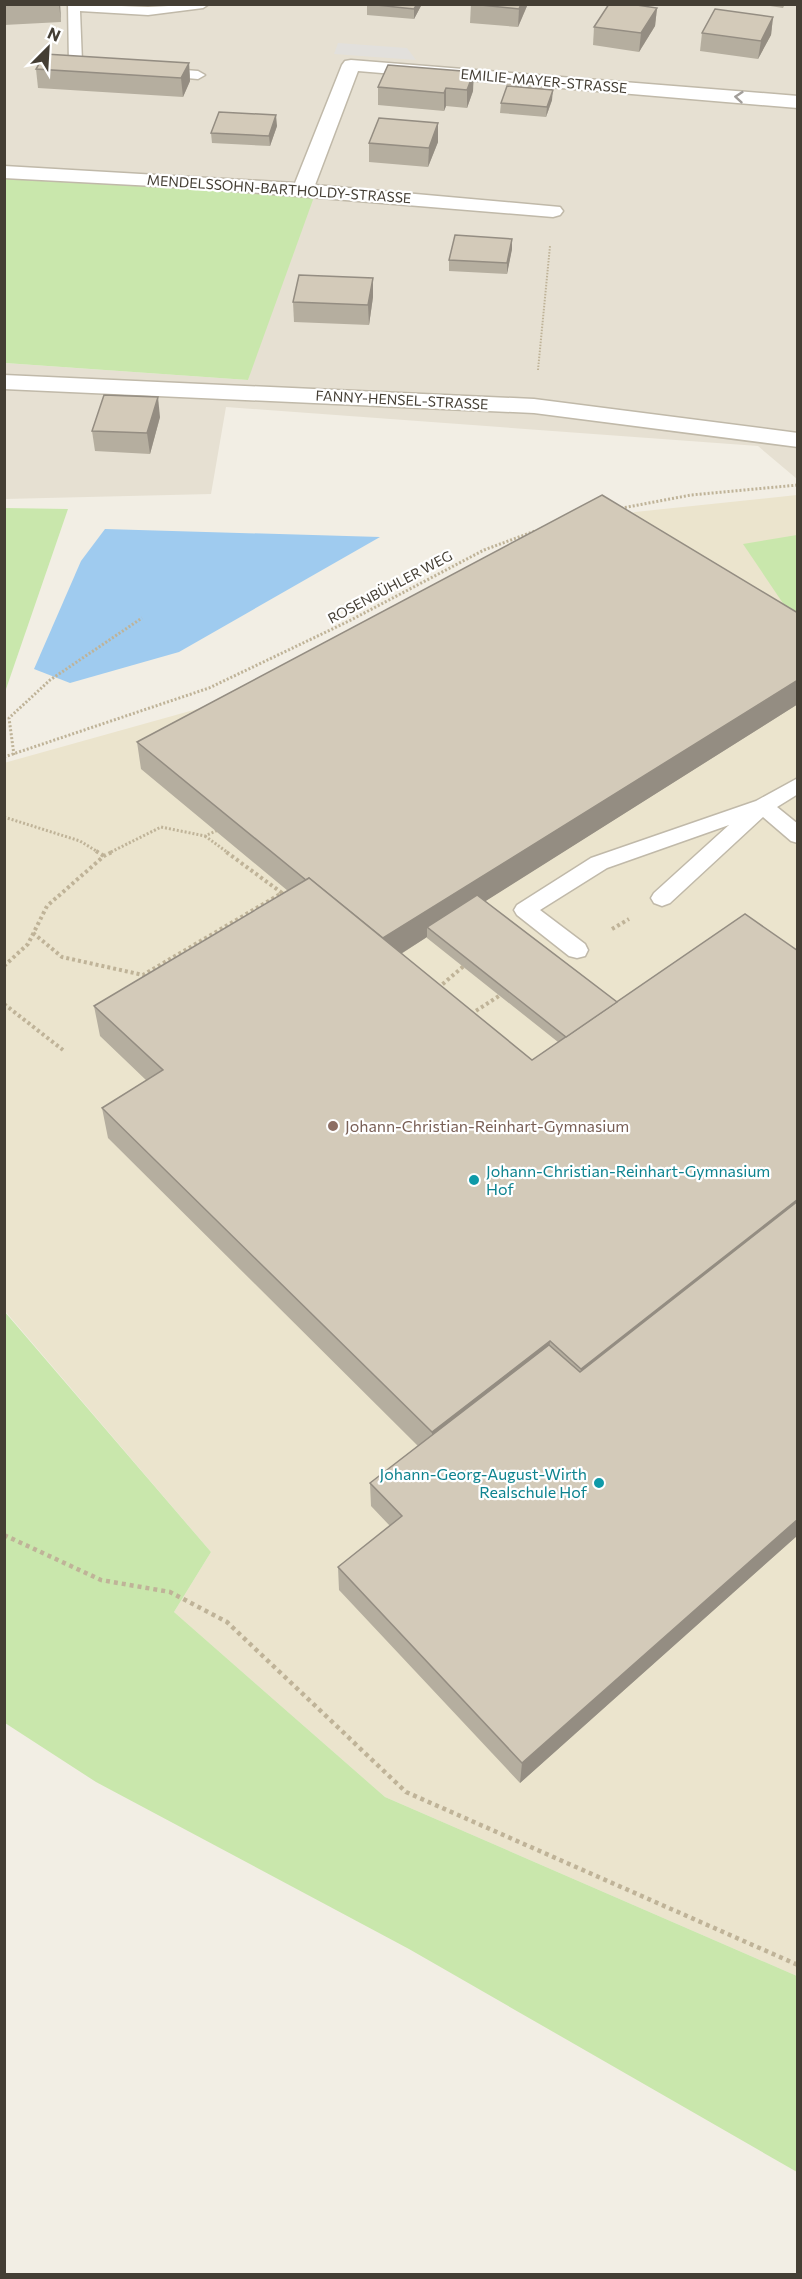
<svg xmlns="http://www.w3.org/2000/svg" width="802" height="2279" font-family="Commissioner,sans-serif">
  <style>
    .residential { fill: #e6e0d2 }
    .education { fill: #ebe4cd }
    .green { fill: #c9e7ac }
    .parking { fill: #e2e0dc }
    .water { fill: #9fcbef }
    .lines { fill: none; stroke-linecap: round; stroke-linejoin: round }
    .lane-casing { stroke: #c0b9a9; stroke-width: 3 }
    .street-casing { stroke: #c0b9a9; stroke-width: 3 }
    .path-far3 { stroke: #bfb398; stroke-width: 2; stroke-dasharray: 1.5 1.5; stroke-linecap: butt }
    .path-far2 { stroke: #bfb398; stroke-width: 3; stroke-dasharray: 2 2; stroke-linecap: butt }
    .path-far1 { stroke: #bfb398; stroke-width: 4; stroke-dasharray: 3 3; stroke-linecap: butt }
    .path { stroke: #bfb398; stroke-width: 4.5; stroke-dasharray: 4 4; stroke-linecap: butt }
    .lane { fill: #fff; fill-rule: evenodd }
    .street { fill: #fff; fill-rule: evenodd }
    .wall { fill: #b5ae9f; fill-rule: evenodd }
    .shaded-wall { fill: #948d82 }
    .building { fill: #d3cab9; stroke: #948d82; stroke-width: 1.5 }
    .oneway { stroke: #a29e9a }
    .education-dot { fill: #8d6e63; stroke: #fff; stroke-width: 2 }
    .culture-dot { fill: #0f9aa8; stroke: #fff; stroke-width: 2 }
    .labels { text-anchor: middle; stroke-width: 4.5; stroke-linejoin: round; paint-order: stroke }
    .far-street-label { font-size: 14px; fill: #443e34; stroke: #fff }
    .education-label { font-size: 16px; fill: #785e54; stroke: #fff; text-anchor: start }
    .culture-label { font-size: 16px; fill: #0d838f; stroke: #fff; text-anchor: start }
  </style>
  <rect width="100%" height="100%" fill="#f2eee4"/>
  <polygon class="residential" points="5,5 797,5 797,479 758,446 226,407 211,494 5,499 4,363 248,380 297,196 5,174"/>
  <polygon class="education" points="797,495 797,1976 385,1797 174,1612 211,1552 5,1311 4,763 208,706 561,535 635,512"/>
  <g class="green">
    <polygon points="4,174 314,197 248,380 5,363"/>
    <polygon points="5,508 68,509 5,692 4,508"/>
    <polygon points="797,535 797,624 743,544"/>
    <polygon points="4,1311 211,1552 174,1612 385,1797 797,1976 797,2172 409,1949 96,1782 5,1723"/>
  </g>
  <polygon class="parking" points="338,43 407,48 416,60 334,54"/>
  <polygon class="water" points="105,529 380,537 179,652 70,683 34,669 81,561"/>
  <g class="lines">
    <defs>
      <g id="lane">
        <path d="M 68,4 L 148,7 L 209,4 L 203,8 L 148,15 L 80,11 L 82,62 L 104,64 L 106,67 L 104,70 C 94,72 77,71 69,65 Z"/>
        <polygon points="158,68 198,71 205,75 198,79 153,75 151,72 153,69"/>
        <polygon points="798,778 798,794 777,807 798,824 798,843 791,841 763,817 670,903 662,906 654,903 651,898 654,893 729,825 607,868 540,910 585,944 588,950 585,956 577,958 569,956 517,915 514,910 517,905 591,858 756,801"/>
      </g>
      <g id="street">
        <polygon points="351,60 798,96 798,108 358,71 315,185 560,207 563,211 560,215 553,217 210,189 4,178 4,166 295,183 342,65 345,61"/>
        <polygon points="4,375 534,399 798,433 798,447 534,413 4,389"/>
      </g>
    </defs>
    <use href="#lane" class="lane-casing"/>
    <use href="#street" class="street-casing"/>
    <polyline class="path-far3" points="538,370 550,246"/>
    <g class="path-far2">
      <polyline points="617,509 691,495 798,485"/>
      <polyline points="14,755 9,718 50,680 142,618"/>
      <polyline points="4,757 209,688 349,621 484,550 535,531"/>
      <polyline points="4,817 80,841 98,852"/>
      <polyline points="205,836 227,852"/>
      <polyline points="111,852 161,827 205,836 218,830"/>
    </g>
    <g class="path-far1">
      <polyline points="96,851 104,856"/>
      <polyline points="612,929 629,919"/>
      <polyline points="33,933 62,957 143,975 282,893 225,851"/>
      <polyline points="4,966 28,944 47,906 104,856 114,851"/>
      <polyline points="438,988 465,965"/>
      <polyline points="4,1004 63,1050"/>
      <polyline points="471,1014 502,994"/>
    </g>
    <polyline class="path" points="4,1535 101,1580 170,1592 227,1622 406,1792 798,1965"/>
    <use href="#lane" class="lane"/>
    <use href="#street" class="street"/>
  </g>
  <g class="wall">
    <polygon points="4,4 60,4 61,22 4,25"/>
    <polygon points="243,4 305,4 304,5"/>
    <polygon points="422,4 414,19 367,15 367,5"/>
    <polygon points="471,4 527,6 518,27 470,23"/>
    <polygon points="758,4 785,4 783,8"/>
    <polygon points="657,8 655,26 639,52 593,45 594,27"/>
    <polygon points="773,17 771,35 758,59 700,51 702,33"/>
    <polygon points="189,63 190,81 183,97 38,88 36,69"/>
    <polygon points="388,65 473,91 467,108 446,106 444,111 378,105 378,87"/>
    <polygon points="552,100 546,117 500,113 501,103"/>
    <polygon points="438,123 438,142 428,167 369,162 369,143"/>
    <polygon points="277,126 270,146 212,143 211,133"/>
    <polygon points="512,249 507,274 449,271 449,260"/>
    <polygon points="373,297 369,325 294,322 293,302"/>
    <polygon points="160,417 150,454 95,451 92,431"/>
    <path d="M 798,704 L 485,901 L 617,1002 L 798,951 L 798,1535 L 520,1783 L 339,1590 L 338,1567 L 390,1526 L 371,1506 L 370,1483 L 418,1446 L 108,1138 L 102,1108 L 147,1081 L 100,1036 L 94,1006 L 288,891 L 141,769 L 137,742 ZM 427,937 L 427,938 L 558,1042 L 532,1060 L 401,954 Z"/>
  </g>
  <g class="shaded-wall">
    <polygon points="59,4 60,4 61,22"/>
    <polygon points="417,4 422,4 414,19 414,9"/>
    <polygon points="521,4 527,4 527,6 518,27 519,9"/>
    <polygon points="657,8 655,26 639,52 641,33"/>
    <polygon points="773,17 771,35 758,59 761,41"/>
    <polygon points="189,63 190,81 183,97 181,78"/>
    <polygon points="474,72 473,91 467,108 467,90"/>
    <polygon points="446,88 446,106 444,111 444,93"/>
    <polygon points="553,90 552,100 546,117 547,107"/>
    <polygon points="276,115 277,126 270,146 269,136"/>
    <polygon points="438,123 438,142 428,167 429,148"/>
    <polygon points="512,239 512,249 507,274 507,263"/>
    <polygon points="373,278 373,297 369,325 368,305"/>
    <polygon points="158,397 160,417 150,454 147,433"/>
    <polygon points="798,680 798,704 435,933 427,927 427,937 380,967 380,940"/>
    <polygon points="798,1199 798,1222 577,1396 581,1369"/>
    <polygon points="550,1341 547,1369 432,1459 432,1432"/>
    <polygon points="798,1519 798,1535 520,1783 522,1763"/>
  </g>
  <g class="building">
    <polygon points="367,4 417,4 414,9"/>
    <polygon points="471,4 521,4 519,9"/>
    <polygon points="609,4 630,4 657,8 641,33 594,27"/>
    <polygon points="715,9 773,17 761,41 702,33"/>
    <polygon points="45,54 189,63 181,78 36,69"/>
    <polygon points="388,65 474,72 467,90 446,88 444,93 378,87"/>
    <polygon points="507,86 553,90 547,107 501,103"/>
    <polygon points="219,112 276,115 269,136 211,133"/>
    <polygon points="379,118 438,123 429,148 369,143"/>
    <polygon points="455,235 512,239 507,263 449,260"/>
    <polygon points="299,275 373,278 368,305 293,302"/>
    <polygon points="104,395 158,397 147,433 92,431"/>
    <polygon points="602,495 798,613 798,680 383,938 309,878 306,880 137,742"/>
    <polygon points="309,878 532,1060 745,914 798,951 798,1199 581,1369 550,1341 432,1432 102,1108 163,1070 94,1006"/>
    <polygon points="477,895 617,1002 566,1037 427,927"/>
    <polygon points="798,1201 798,1519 522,1763 338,1567 402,1516 370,1483 549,1345 580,1372"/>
  </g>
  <defs><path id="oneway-chevron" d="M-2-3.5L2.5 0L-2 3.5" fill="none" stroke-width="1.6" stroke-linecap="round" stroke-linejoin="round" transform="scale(1.5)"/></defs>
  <use class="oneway" href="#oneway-chevron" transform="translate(739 97) rotate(-175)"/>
  <circle class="education-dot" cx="333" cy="1126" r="6"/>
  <g class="culture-dot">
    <circle cx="474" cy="1180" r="6"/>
    <circle cx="599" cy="1483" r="6"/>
  </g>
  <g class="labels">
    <g class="far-street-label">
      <text transform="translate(544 81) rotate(5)" y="5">EMILIE-MAYER-STRASSE</text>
      <text transform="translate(279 189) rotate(4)" y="5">MENDELSSOHN-BARTHOLDY-STRASSE</text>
      <text transform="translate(402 400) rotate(3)" y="5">FANNY-HENSEL-STRASSE</text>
      <text transform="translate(390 587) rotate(-28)" y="5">ROSENBÜHLER WEG</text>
    </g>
    <g class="education-label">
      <text x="345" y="1132">Johann-Christian-Reinhart-Gymnasium</text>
    </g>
    <g class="culture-label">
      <text x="486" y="1177">Johann-Christian-Reinhart-Gymnasium<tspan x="486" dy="18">Hof</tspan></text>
      <text x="587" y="1480" text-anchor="end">Johann-Georg-August-Wirth<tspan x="587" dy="18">Realschule Hof</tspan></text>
    </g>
  </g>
  <rect width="802" height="2279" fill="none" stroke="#443e34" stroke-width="12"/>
  <g transform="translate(48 48) rotate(24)" stroke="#ffffff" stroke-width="4.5" paint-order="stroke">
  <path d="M0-4.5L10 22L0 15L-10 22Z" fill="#443e34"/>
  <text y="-9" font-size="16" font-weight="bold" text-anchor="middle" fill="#443e34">N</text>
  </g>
</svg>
